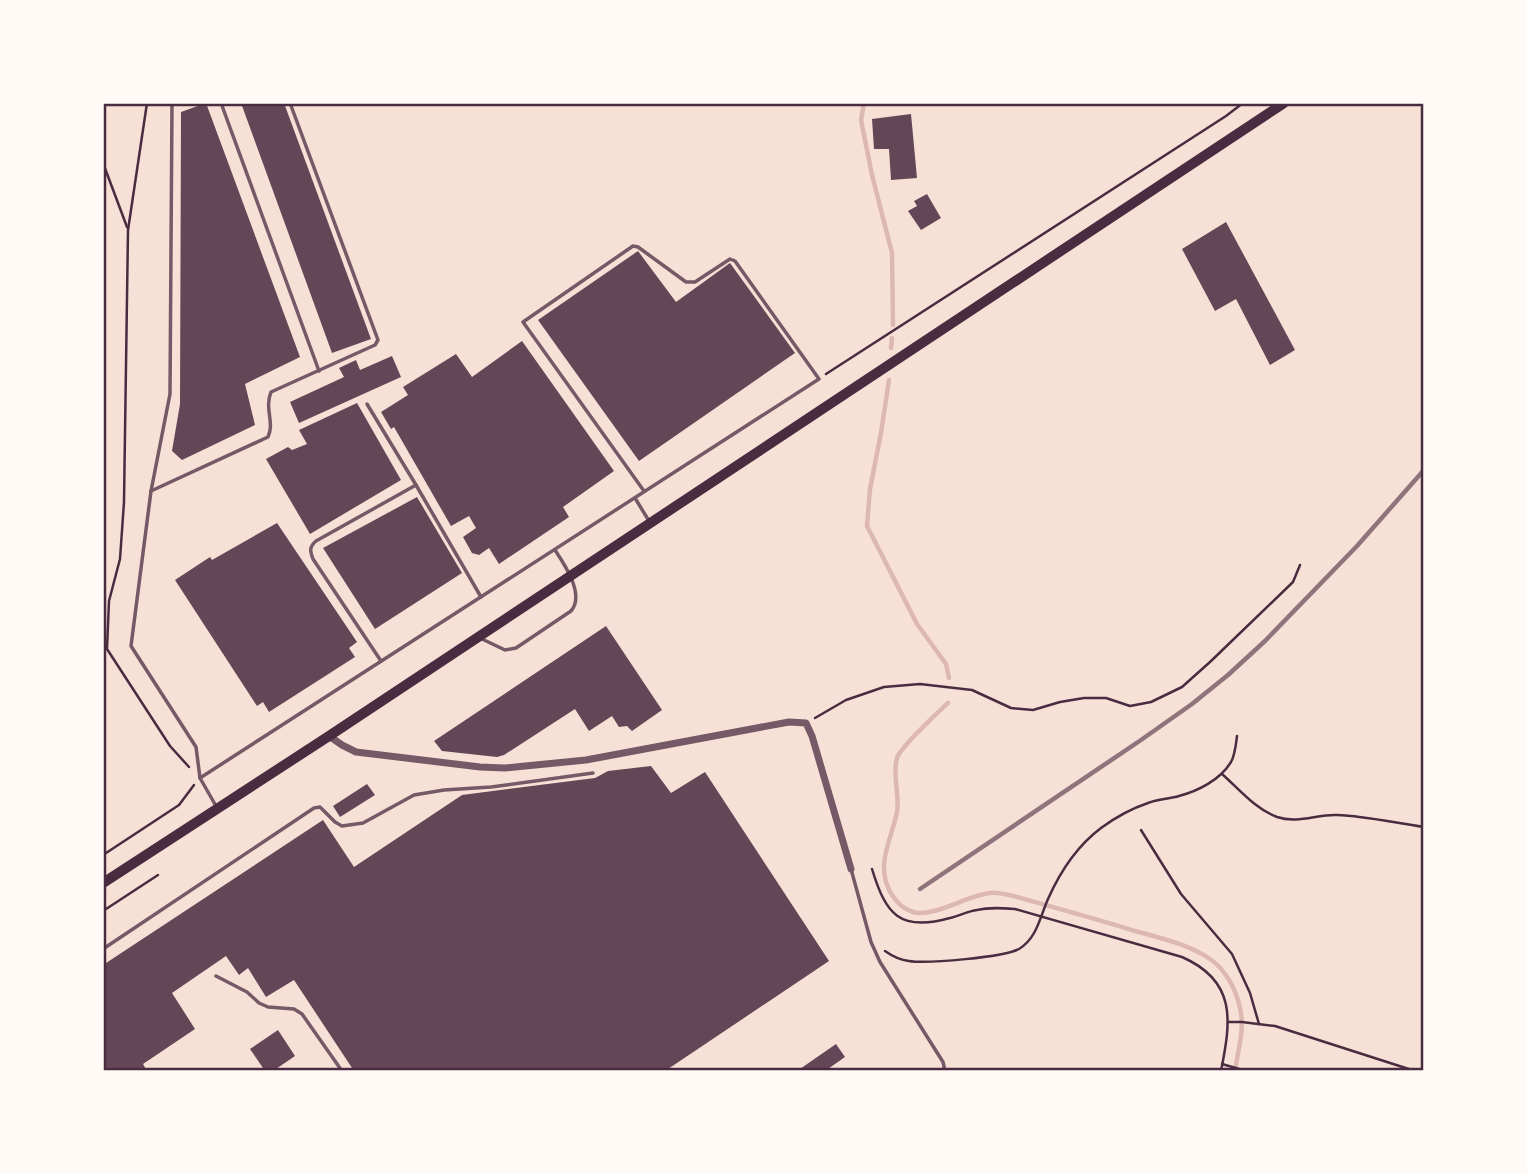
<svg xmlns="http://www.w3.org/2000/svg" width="1527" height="1174" font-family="'Work Sans',sans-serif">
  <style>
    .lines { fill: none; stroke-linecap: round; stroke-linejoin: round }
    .stream { stroke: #dcb8b0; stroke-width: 4.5 }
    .building { fill: #644757 }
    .path { stroke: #4a2c40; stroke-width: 2.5 }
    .service { stroke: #755966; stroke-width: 3.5 }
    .minor { stroke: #755966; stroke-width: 7 }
    .trunk { stroke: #4a2c40; stroke-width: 10 }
    .rail { stroke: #8f747c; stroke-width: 4.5 }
    .neatline { fill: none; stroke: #4a2c40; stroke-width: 2.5 }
  </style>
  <rect width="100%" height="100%" fill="#f7e1d7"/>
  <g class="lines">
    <g class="stream">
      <polyline points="864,103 861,120 872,175 892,253 893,325"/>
      <polyline points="891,348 892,338"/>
      <polyline points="889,380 881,433 870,489 867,526 917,624 946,664 949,678"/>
      <path d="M 948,703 C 933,717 919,730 906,745 C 903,749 898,754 897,758 C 892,776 900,795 897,812 C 891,841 874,867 892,895 C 897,903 904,909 913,912 C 933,918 968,895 990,893 C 999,892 1009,895 1017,897 C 1056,908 1096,919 1135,931 C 1160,938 1188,944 1210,959 C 1225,969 1236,989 1240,1008 C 1245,1029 1238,1050 1235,1071"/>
    </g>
  </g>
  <g class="building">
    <polygon points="206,103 300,357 245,384 255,425 182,460 172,451 180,404 181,112"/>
    <polygon points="241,103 284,103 371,339 332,353"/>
    <polygon points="911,114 917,178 891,180 889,149 874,149 872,119"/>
    <polygon points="927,194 941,218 921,230 908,211 917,206 914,201"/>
    <polygon points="1226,222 1295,350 1270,365 1236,299 1215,311 1182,249"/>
    <polygon points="638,251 676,302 730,263 795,353 639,461 538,320"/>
    <polygon points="522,341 614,471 563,507 569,517 499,564 489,548 479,555 472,553 463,537 476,528 469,516 451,526 394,427 391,429 381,412 408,395 403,387 456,354 472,377"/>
    <polygon points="392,356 401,377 299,423 290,402 344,377 339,368 356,360 360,370"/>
    <polygon points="357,403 401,480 310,534 266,459 288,447 292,450 307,444 299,430"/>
    <polygon points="417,497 462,573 375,629 323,548"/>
    <polygon points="277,523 357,642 349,648 355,657 269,712 263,702 257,706 175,580 210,557 212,560"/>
    <polygon points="606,626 662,710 632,731 627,726 619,727 612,716 589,731 575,709 504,755 497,757 442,751 434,741"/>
    <polygon points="651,766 671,793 705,772 829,961 665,1071 354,1071 294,980 266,997 248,968 239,975 226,956 172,993 195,1029 143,1064 147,1071 103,1071 103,965 323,820 354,867 462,795 595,778 608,771"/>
    <polygon points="367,784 375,795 340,817 333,806"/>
    <polygon points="278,1030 295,1056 273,1071 265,1071 250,1049"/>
    <polygon points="836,1044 845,1057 825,1071 797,1071"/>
  </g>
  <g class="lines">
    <g class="path">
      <polyline points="147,103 128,230 124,502 120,559 109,601 107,649 170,746 189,767"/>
      <polyline points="103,163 127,227"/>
      <polyline points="826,374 1226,116 1243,103"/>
      <polyline points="815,718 846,700 884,687 920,684 972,690 1011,708 1033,710 1060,702 1084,698 1106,698 1130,706 1151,702 1182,687 1210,662 1293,582 1300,565"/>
      <path d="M 1222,774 C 1239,789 1255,809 1277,817 C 1298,824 1317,814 1337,815 C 1366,816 1395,823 1424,827"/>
      <polyline points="1141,830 1181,894 1232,954 1250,993 1259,1024"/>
      <polyline points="103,855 179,805 194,785"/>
      <path d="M 872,869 C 886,915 900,932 950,918 C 959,916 968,911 977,910 C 990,907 1002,908 1015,909 L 1182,957 C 1237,981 1231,1021 1221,1071"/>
      <polyline points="103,911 158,875"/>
      <path d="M 885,951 C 892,956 900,960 909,961 C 927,964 1005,957 1019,949 C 1037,938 1040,917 1048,899 C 1060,872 1077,846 1101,828 C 1116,817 1130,809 1148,803 C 1158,799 1169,799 1179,796 C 1198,791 1220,780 1231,762 C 1235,755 1236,744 1237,736"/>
      <polyline points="1228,1022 1242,1022 1275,1026 1415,1071"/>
      <polyline points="1222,1064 1246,1071"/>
    </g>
    <g class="service">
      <polyline points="172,103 170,394 151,491 131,646 196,747 200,778 216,806"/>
      <polyline points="221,103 319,371"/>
      <polyline points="367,404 416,485"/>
      <path d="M 151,491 L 268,437 C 275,422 264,409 271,392 L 375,345 L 378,340 L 290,103"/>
      <polyline points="635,498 649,521"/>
      <path d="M 480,638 L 505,650 L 516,648 L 571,611 C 585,595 565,565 555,550"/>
      <path d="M 381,661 L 313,559 C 310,551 309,547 316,541 L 416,485 L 481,597"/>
      <polyline points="200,778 819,379 735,261 730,259 695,282 686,282 638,247 633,246 523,322 644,491"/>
      <polyline points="851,869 871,942 880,962 943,1062 945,1071"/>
      <polyline points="103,949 314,808 320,807 335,822 342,826 363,823 414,795 444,790 491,787 593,773"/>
      <polyline points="216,976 247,992 259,1003 268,1007 294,1009 302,1014 342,1071"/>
    </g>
    <polyline class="minor" points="329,736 342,745 356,752 480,767 505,768 586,760 789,722 806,723 812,736 851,869"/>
    <polyline class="trunk" points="103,883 329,736 1284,103"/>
    <polyline class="rail" points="920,889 1141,740 1192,704 1228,675 1265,641 1357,546 1424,470"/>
  </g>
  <rect width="1527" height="1174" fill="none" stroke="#fffaf5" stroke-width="210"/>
  <rect x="105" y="105" width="1317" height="964" class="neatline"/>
</svg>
